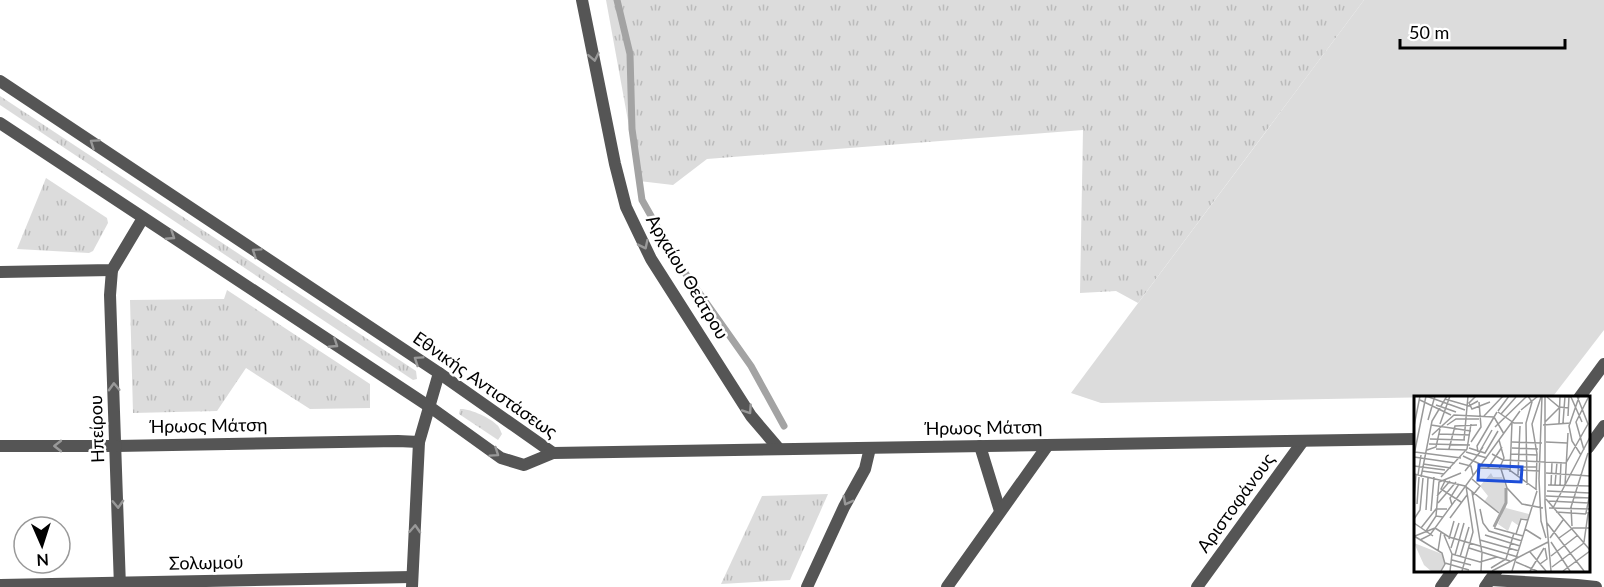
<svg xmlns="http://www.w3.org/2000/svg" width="1604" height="587" font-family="Lato,sans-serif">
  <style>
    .grass { fill: url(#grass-tufts) }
    .garden { fill: #dcdcdc }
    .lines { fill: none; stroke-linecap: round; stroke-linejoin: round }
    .stream { stroke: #a3a3a3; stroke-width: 7 }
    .pedestrian { stroke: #555; stroke-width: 12 }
    .minor { stroke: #555; stroke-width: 12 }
    .tertiary { stroke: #555; stroke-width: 12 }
    .oneway { stroke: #999 }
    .labels { text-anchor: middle; stroke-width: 5; stroke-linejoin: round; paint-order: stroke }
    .street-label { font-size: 18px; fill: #000; stroke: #fff }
    .inset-river { fill: none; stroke: #a3a3a3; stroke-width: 3 }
    .inset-road { fill: none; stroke: #999; stroke-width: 1.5 }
    .view { fill: #1d4ed8; fill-opacity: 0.15; stroke: #1d4ed8; stroke-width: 3 }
    .inset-edge { fill: none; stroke: #000; stroke-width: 3 }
  </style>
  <defs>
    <pattern id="grass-tufts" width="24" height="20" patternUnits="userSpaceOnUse" patternTransform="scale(1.5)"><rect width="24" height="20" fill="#dcdcdc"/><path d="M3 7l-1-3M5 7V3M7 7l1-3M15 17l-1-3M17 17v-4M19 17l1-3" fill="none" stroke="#bbb"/></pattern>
  </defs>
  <rect width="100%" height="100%" fill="#fff"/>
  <g class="grass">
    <polygon points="606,0 1364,0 1138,303 1116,291 1080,293 1083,130 707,159 673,185 639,181"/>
    <polygon points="0,96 416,371 417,379 413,380 0,105"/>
    <polygon points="46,178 107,218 108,223 93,251 89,253 17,249"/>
    <polygon points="227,290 370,384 370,408 310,409 246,368 217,411 133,413 130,300 224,299"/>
    <path d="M 460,409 C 469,408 491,418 497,425 C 499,426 501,432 502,434 L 498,440 L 459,414 Z"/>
    <polygon points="828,494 790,580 721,584 762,496"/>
  </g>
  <polygon class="garden" points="1364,0 1604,0 1604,330 1554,395 1101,403 1071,393"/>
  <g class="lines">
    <polyline class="stream" points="617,0 630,54 632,129 642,200 676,260 751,366 784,426"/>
    <polyline class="pedestrian" points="116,446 398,441 419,442"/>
    <g class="minor">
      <polyline points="582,0 615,164 626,207 651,259 751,416 779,449"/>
      <polyline points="112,270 110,295 120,587"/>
      <polyline points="0,272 112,270 143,218"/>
      <polyline points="0,446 116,446"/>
      <polyline points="980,446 1000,511"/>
      <polyline points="1490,580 1577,585 1596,587"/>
      <polyline points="0,585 412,577"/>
      <polyline points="412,587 419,442 439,373"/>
      <polyline points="807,587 844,507 865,469 870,448"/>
      <polyline points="947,587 1048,445"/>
      <polyline points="1197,587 1303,441"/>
    </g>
    <g class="tertiary">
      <polyline points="0,81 439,373 553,453"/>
      <polyline points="0,123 430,407 501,458 524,465 553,453 1415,439"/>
      <polyline points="1579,398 1604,364"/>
      <polyline points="1588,448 1604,426"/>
      <polyline points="1441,587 1453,570"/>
      <polyline points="1485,587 1497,570"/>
    </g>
  </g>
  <defs><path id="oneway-chevron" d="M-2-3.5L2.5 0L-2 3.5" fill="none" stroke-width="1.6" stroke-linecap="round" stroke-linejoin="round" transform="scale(1.5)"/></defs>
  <g class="oneway">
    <use href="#oneway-chevron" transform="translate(594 57) rotate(79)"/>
    <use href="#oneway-chevron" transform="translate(94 143) rotate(-146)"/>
    <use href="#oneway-chevron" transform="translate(171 236) rotate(33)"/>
    <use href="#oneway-chevron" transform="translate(644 245) rotate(64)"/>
    <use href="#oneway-chevron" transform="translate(256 252) rotate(-146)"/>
    <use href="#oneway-chevron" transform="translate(334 344) rotate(33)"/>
    <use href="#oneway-chevron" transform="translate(418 360) rotate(-146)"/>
    <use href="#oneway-chevron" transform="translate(114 387) rotate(-92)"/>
    <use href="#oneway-chevron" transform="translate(748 410) rotate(56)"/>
    <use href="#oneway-chevron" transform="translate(58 446) rotate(180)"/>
    <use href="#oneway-chevron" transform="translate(495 453) rotate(34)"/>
    <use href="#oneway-chevron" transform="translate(847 501) rotate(118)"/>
    <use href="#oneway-chevron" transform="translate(118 504) rotate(88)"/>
    <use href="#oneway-chevron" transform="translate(415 529) rotate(-87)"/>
  </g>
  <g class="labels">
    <g class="street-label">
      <text transform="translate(687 277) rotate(59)" y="6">Αρχαίου Θεάτρου</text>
      <text transform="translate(485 385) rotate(35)" y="6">Εθνικής Αντιστάσεως</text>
      <text transform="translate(209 426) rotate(-1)" y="6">Ήρωος Μάτση</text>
      <text transform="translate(984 428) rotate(-1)" y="6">Ήρωος Μάτση</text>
      <text transform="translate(97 429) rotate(-92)" y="6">Ηπείρου</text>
      <text transform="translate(1236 503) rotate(-54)" y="6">Αριστοφάνους</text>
      <text transform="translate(206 563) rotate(-1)" y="6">Σολωμού</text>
    </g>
  </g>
  <g transform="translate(1414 396)">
    <rect width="176" height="176" fill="#fff"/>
    <path d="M 77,77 L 79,81 L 88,81 L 93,94 L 92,112 L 115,118 L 114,123 L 107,122 L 105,130 L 98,125 L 94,135 L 84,128 L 88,118 L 70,106 L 74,100 L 66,90 ZM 0,147 L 28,158 L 31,167 L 27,175 L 17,175 L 10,169 Z" fill="#dcdcdc"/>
    <path class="inset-river" d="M 80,131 L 92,107 L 92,92"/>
    <path class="inset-road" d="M 12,0 L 51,14M 62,0 L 55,7 L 58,13 L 76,6M 128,0 L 125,83 L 127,125 L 132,142M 131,0 L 131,107 L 137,175M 137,0 L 157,1 L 168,26M 133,1 L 145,11 L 155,12M 165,1 L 155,30 L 158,45 L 167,59M 31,3 L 55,10 L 64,5M 6,4 L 37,19M 22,9 L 42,16M 107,14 L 124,0M 84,15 L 95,0M 84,16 L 100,27 L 109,27 L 104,27M 87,18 L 102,1M 70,20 L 89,0M 154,20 L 155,0M 80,21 L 90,38M 14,24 L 21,0M 131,26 L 145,12M 149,27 L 151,0M 26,28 L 36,0M 145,28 L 146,0M 17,29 L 57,35M 33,29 L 42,23 L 65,23M 129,29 L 157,27M 0,30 L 6,0M 81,31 L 113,0M 25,38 L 56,39M 18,39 L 40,19 L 80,21M 16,43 L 51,44M 50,44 L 54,0M 57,46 L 67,31 L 65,6M 98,46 L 128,47M 132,46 L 153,47M 15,48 L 56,49M 69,51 L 66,55 L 78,34M 55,52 L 71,57 L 84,35M 98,52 L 124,53M 22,53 L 53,54M 35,53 L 41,30 L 63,29M 13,54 L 22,51 L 26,33M 170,54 L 162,26 L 175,0M 1,56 L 47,62M 52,56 L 73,62M 64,56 L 63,50 L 83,16M 78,58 L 89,64 L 152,67M 97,58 L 123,59M 0,59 L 12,0M 49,60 L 68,69M 0,61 L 41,67M 45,67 L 57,70 L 59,79M 152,67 L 174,28 L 163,0M 9,68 L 37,72M 0,70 L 31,74M 103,71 L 123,71M 66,72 L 94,73 L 123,94M 74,72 L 88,51M 85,73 L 90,62 L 85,44M 87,73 L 93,92 L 108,108 L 129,112M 105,74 L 125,75M 8,75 L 30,78M 51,75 L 66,56M 96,76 L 98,26M 132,77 L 176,80M 0,78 L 51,90 L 85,117M 4,79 L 7,59M 104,79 L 106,30M 7,81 L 18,25 L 33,0M 27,81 L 53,53 L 57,28M 32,83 L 27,93 L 47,106M 58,83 L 66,90 L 59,99M 113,89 L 112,27 L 118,6 L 114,0M 134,89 L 176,90M 137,89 L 138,66M 141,89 L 143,66M 146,90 L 147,66M 151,90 L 154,37M 122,94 L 123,58 L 118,28 L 127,1M 133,95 L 176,97M 58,96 L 68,157 L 67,175M 176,97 L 172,117 L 176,117M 23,100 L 36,85M 132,100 L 176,102M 0,103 L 2,79M 132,103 L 176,154M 134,105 L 175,107M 24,107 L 42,86M 3,108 L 5,81M 38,109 L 36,102 L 45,88M 135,112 L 176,113M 139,112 L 176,41M 66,113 L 69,127 L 75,135 L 108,145M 12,114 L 14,82M 17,115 L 20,81M 142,116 L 172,118M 22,120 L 25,86 L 47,77M 36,122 L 53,99M 0,123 L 6,114 L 9,82M 0,127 L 19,140M 133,127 L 170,175M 158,130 L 157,111 L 174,57M 7,132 L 22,113 L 33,113M 21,132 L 35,141 L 104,161M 80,132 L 109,140M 111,133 L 127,143M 12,135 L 22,120 L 29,121M 102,138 L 107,123 L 114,124M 30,139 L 38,158 L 36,175M 71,139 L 106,150M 0,140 L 28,157 L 31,168 L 27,175M 1,140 L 21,132M 136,142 L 149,124M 145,142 L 159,132 L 176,132M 35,143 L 40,125M 6,144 L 16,139 L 106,15M 66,144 L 105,155M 137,146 L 156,175M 170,146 L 174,118M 37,152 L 45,127M 55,152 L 96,165M 24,155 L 27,136M 116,156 L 132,175M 38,158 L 66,166 L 83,161M 41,159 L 50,127M 137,160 L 164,139M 46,161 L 55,131M 38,164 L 57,169M 102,166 L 123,175M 31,167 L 55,174M 126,168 L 133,163 L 131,152M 138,171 L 170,147M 77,172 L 92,163 L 100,137M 48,175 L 59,136 L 52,90M 78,175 L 134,146M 98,175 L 123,95M 116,175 L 130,152M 149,175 L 176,155"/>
    <path class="view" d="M 65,69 L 108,71 L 107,86 L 64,84 Z"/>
    <rect width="176" height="176" class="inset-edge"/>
  </g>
  <g transform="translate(42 545) rotate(177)"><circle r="28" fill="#ffffff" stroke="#999999" stroke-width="1.5"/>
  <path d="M0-4.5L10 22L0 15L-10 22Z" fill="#000000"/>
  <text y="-9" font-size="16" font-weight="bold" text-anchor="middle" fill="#000000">N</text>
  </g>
  <path d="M1400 39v9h165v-9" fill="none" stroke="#000000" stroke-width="3"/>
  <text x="1409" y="39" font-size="18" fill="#000000" stroke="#ffffff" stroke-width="4.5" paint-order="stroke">50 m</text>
</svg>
